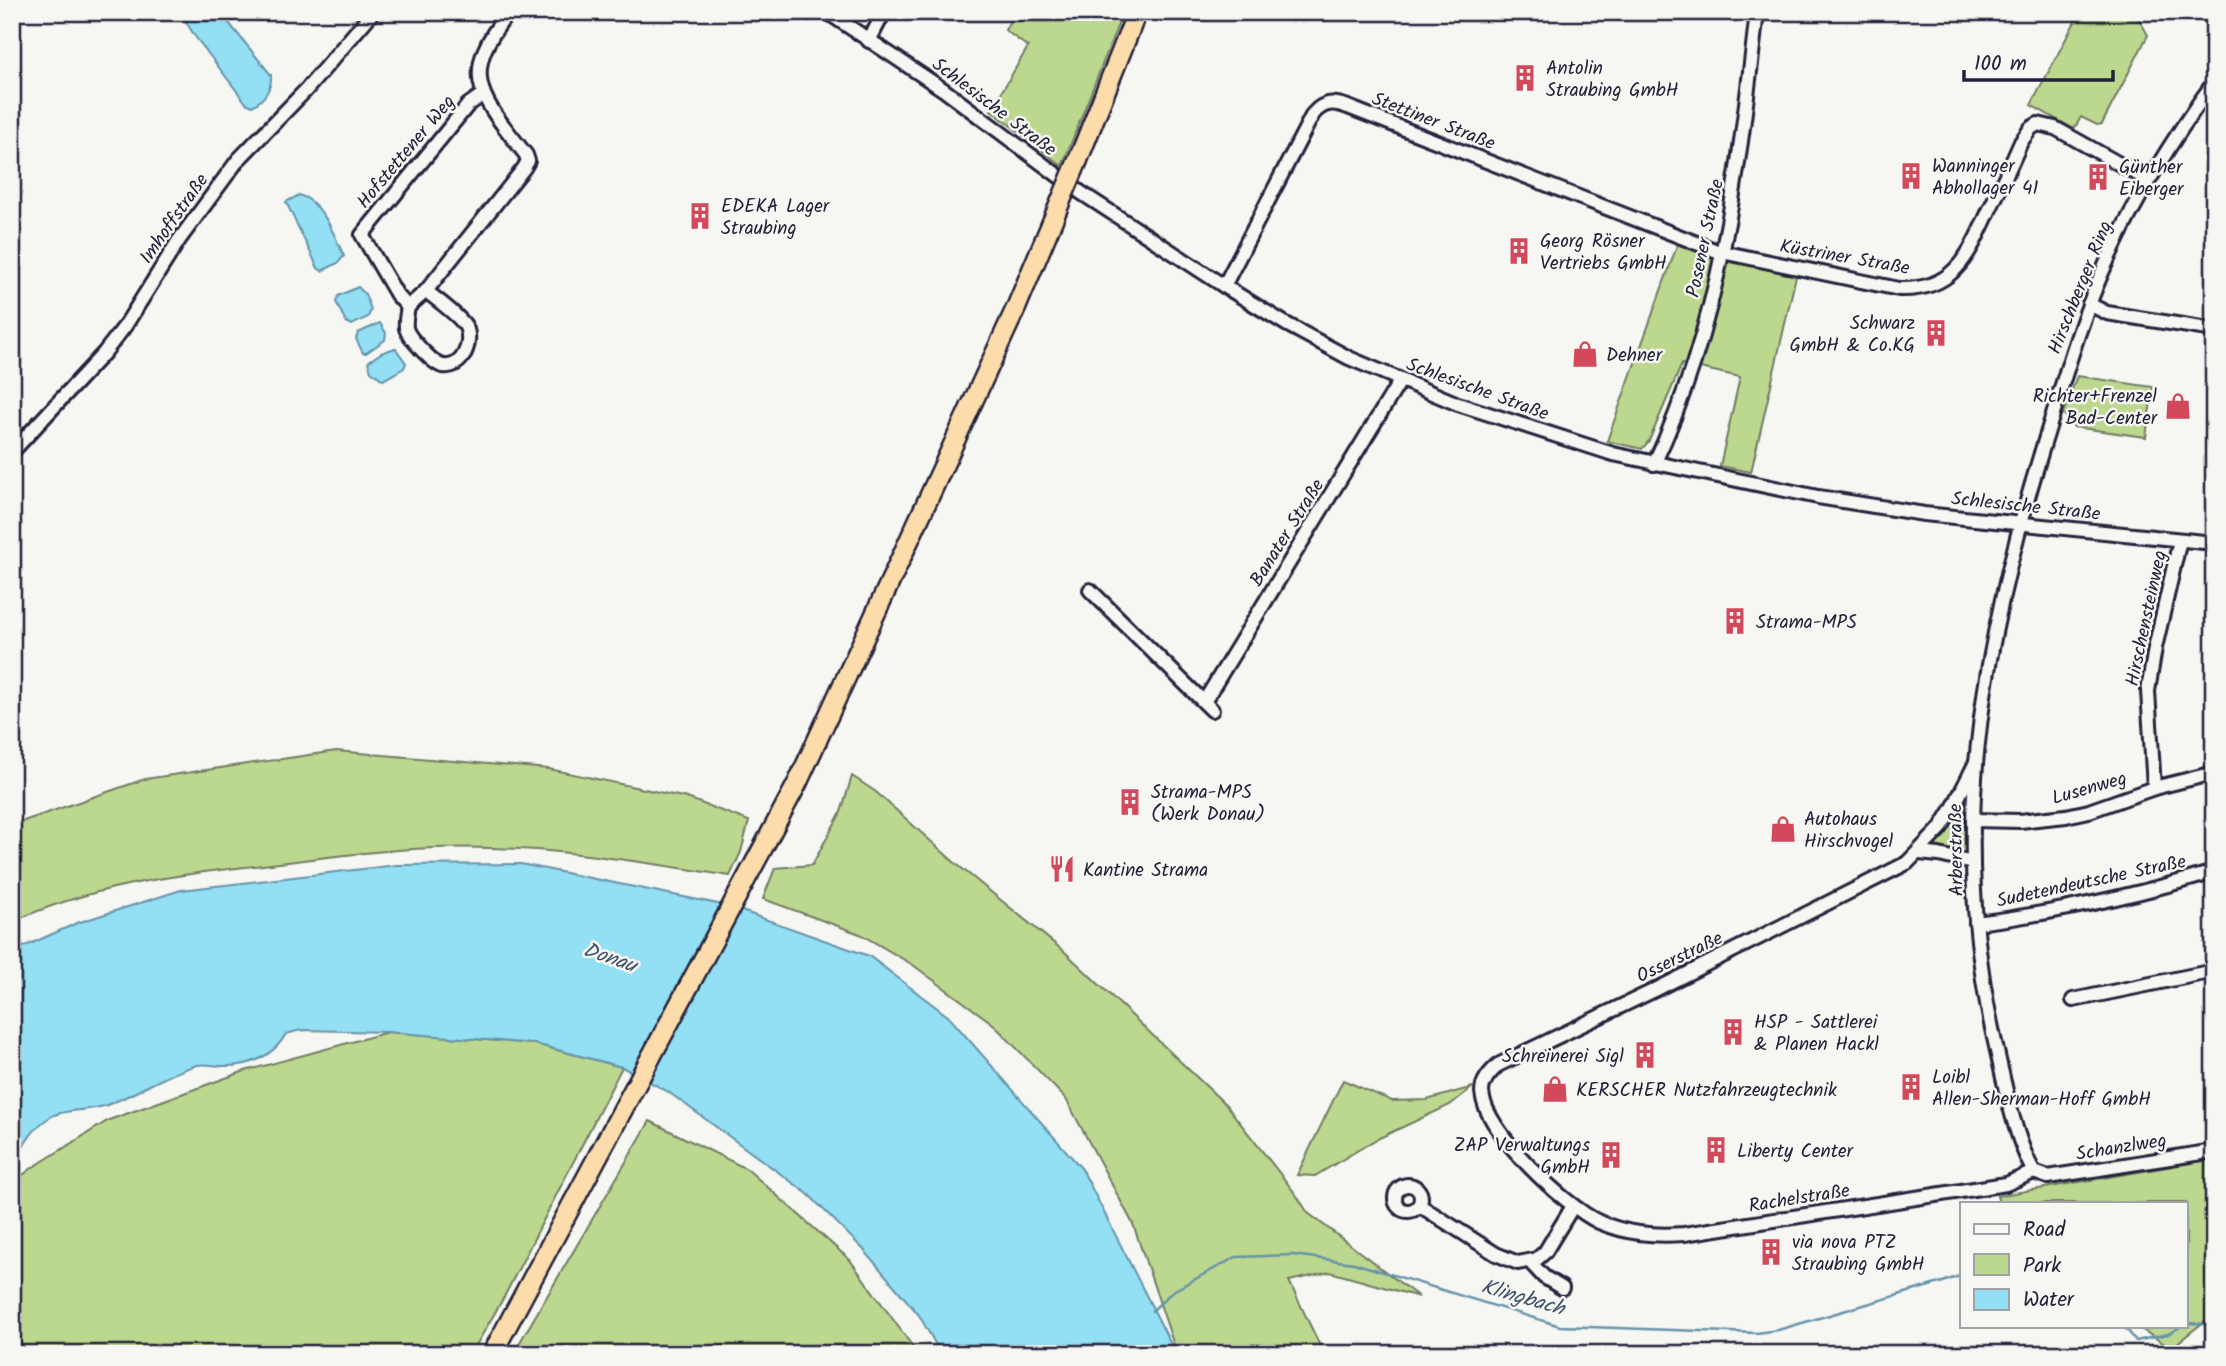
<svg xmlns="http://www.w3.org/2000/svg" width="2226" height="1366" font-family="Kalam,sans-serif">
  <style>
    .green { fill: #bcd78e; stroke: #6f7c64; stroke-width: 2 }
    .water { fill: #93dff3; stroke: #6693a9; stroke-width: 2 }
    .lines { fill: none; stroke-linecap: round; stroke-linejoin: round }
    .stream { stroke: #6693a9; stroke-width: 2.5 }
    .minor-casing { stroke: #22223b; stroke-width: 18 }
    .highway-casing { stroke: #22223b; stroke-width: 23 }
    .minor { stroke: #f6f6f2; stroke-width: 12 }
    .highway { stroke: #fddcac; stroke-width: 18 }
    .highway-bridge-casing { stroke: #22223b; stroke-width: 23; stroke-linecap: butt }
    .highway-bridge { stroke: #fddcac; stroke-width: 18 }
    .labels { text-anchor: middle; stroke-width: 5; stroke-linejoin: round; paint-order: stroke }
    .poi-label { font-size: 19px; fill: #22223b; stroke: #f6f6f2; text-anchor: start }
    .street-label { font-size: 19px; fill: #22223b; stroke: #f6f6f2 }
    .water-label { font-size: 21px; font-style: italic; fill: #3e5169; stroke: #f6f6f2 }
  </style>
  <rect width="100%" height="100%" fill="#f6f6f2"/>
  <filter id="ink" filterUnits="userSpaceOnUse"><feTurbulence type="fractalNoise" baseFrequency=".0143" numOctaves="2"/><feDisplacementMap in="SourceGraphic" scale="14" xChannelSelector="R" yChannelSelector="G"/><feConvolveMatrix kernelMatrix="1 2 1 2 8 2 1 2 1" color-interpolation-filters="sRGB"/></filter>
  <g filter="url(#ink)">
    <g class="green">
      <polygon points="1015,12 1123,12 1062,166 991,110 1028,47 1005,30"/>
      <polygon points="2080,12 2135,12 2148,35 2102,124 2097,125 2081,117 2074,129 2031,105"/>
      <polygon points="1678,243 1743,264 1796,276 1751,472 1720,466 1740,377 1682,364 1649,441 1642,449 1607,441"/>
      <polygon points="2077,376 2153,387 2146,437 2074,427 2063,413"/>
      <path d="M 336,751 L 549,769 L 687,798 L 749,821 L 741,852 L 730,876 C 632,860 534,844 434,848 C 374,850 314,859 254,866 C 172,875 88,887 12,922 L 12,825 L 145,779 Z"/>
      <polygon points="852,776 876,792 954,862 1066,953 1226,1105 1295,1193 1308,1213 1419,1297 1330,1272 1289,1281 1324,1354 1177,1354 1133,1224 1066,1099 992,1023 913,965 860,934 763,899 775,868 812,865 841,812"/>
      <polygon points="1960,820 1966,828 1965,852 1961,853 1937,848 1935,846 1953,822"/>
      <polygon points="388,1032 535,1044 622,1067 504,1297 471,1354 12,1354 12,1183 32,1168 109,1120 245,1071"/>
      <polygon points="1343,1080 1392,1101 1427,1100 1473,1087 1450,1105 1375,1140 1315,1176 1297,1175"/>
      <polygon points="650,1121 747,1169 850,1260 918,1354 513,1354"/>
      <polygon points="2214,1159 2214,1320 2205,1321 2171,1348 2136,1326 2186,1326 2186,1203 1999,1203 1997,1196"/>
    </g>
    <g class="water">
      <path d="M 180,12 L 219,12 L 225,18 L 271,75 C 272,89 264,100 252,106 L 246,103 L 194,35 Z"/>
      <path d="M 299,195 C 323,202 334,235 344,256 L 338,263 L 322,271 L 318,268 L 286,202 Z"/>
      <polygon points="358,287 365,294 371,310 368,317 352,325 346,322 336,302 338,296"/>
      <polygon points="380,323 386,333 385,340 366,353 363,353 356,339 358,333"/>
      <polygon points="392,349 396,349 406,363 404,368 383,380 371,371 368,362 381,353"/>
      <path d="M 521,864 L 728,906 L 869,956 L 949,1017 L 1082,1169 L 1176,1354 L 941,1354 L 919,1315 L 864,1250 L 808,1194 L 667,1091 L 622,1067 L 535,1044 L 388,1032 L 301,1030 L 286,1034 C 273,1057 249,1067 223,1066 C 215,1066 205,1063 197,1065 C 165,1074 135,1095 104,1106 C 89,1111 64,1109 52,1116 C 31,1128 25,1145 12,1165 L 12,952 L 77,923 L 181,890 L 397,865 Z"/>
    </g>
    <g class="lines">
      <g class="stream">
        <polyline points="1152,1311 1173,1291 1236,1257 1293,1255 1354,1263 1560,1326 1757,1333 1778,1330 1943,1282 1962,1275"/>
        <polyline points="2186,1323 2214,1324"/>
        <polyline points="2124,1326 2136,1341 2168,1334 2182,1326"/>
      </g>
      <defs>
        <g id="minor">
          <polyline points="827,12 944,90 1080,192 1224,286 1286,324 1349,358 1458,404 1613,454 1818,497 1924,514 2214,543"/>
          <polyline points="869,41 884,12"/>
          <path d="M 482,95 L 468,105 L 362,235 L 397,295 L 408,307 L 426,291 L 524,168 L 528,161 L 526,155 C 483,99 456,77 509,12"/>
          <path d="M 1224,286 L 1313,114 C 1324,101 1334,102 1348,107 L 1717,251 L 1899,289 C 1955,291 1969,254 1989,211 C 2000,188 2011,165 2021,142 L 2031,128 L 2038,124 L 2055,128 L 2148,180"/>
          <polyline points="2089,304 2107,313 2214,330"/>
          <path d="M 408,307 C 407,313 405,321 406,328 C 408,337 434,365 443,366 C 463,369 473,342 466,327 C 460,316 436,299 426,291"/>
          <polyline points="12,452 104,353 125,326 179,240 238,160 306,90 373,12"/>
          <path d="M 1654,464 C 1722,321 1739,167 1757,12"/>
          <polyline points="1090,590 1212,710"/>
          <polyline points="1204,702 1400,381"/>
          <path d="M 1975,764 L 1953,808 L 1940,829 L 1907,863 L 1655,990 L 1498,1065 C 1491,1072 1482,1080 1482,1092 C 1484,1131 1565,1206 1599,1222 C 1627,1234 1654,1236 1684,1234 L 2006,1184 L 2034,1172"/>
          <polyline points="2154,788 2148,691 2155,648 2180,540"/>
          <polyline points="1973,820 2020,821 2066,816 2089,811 2154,788 2214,773"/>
          <polyline points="1919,853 1939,855 1973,863"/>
          <path d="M 1976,923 C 2057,913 2136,895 2214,872"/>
          <polyline points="2073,1000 2214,971"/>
          <path d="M 2034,1172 C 2016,1141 2005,1087 1997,1051 C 1947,842 1980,652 2042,450 C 2062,386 2080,320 2108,259 C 2137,196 2173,138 2214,82"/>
          <polyline points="2034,1172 2048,1177 2214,1151"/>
          <circle cx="1408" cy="1198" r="13"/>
          <polyline points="1419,1205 1496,1254 1518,1263 1537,1259 1545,1252 1573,1206"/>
          <polyline points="1530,1262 1544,1277 1562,1288"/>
        </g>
        <g id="highway">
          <polyline points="1078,160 1137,12"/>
          <polyline points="492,1354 797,784 1016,308 1057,210"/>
        </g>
      </defs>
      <use href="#minor" class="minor-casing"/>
      <use href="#highway" class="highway-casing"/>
      <use href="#minor" class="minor"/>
      <use href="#highway" class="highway"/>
      <defs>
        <polyline id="highway-bridge" points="1057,210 1078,160"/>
      </defs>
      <use href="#highway-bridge" class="highway-bridge-casing"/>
      <use href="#highway-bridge" class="highway-bridge"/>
    </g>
  </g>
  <defs>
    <symbol id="building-bare" viewBox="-9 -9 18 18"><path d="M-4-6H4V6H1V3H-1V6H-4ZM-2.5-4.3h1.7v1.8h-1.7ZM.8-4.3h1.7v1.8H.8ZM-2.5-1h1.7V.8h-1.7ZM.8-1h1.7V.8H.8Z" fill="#d1495b" stroke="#f6f6f2" stroke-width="2.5" paint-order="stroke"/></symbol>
    <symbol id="shop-bare" viewBox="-9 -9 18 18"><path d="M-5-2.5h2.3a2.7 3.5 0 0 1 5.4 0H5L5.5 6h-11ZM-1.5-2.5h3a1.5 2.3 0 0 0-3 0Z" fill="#d1495b" stroke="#f6f6f2" stroke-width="2.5" paint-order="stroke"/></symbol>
    <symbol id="restaurant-bare" viewBox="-9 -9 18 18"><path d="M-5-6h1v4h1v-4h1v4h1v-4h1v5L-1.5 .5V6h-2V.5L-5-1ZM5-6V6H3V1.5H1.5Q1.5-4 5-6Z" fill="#d1495b" stroke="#f6f6f2" stroke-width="2.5" paint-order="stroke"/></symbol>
  </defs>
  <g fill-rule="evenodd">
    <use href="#building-bare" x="1506" y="59" width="38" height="38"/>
    <use href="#building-bare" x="1892" y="157" width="38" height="38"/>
    <use href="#building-bare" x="2079" y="158" width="38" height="38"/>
    <use href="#building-bare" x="681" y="197" width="38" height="38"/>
    <use href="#building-bare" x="1500" y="232" width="38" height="38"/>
    <use href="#building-bare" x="1917" y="314" width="38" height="38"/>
    <use href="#shop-bare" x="1566" y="335" width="38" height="38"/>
    <use href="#shop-bare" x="2159" y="387" width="38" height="38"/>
    <use href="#building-bare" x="1716" y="602" width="38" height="38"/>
    <use href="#building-bare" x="1111" y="783" width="38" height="38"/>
    <use href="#shop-bare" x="1764" y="810" width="38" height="38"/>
    <use href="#restaurant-bare" x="1043" y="850" width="38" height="38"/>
    <use href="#building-bare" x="1714" y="1013" width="38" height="38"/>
    <use href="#building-bare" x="1626" y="1036" width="38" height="38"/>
    <use href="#building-bare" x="1892" y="1068" width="38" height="38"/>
    <use href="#shop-bare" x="1536" y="1070" width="38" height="38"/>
    <use href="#building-bare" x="1697" y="1131" width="38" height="38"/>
    <use href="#building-bare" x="1592" y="1136" width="38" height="38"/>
    <use href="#building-bare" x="1752" y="1233" width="38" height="38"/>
  </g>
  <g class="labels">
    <g class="poi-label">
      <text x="1546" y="74">Antolin<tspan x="1546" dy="22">Straubing GmbH</tspan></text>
      <text x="1932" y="172">Wanninger<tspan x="1932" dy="22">Abhollager 41</tspan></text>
      <text x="2119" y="173">Günther<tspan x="2119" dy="22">Eiberger</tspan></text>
      <text x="721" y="212">EDEKA Lager<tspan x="721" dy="22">Straubing</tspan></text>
      <text x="1540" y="247">Georg Rösner<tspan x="1540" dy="22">Vertriebs GmbH</tspan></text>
      <text x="1915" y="329" text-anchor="end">Schwarz<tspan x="1915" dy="22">GmbH &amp; Co.KG</tspan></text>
      <text x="1606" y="361">Dehner</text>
      <text x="2157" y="402" text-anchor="end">Richter+Frenzel<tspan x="2157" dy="22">Bad-Center</tspan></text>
      <text x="1756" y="628">Strama-MPS</text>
      <text x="1151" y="798">Strama-MPS<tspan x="1151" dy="22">(Werk Donau)</tspan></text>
      <text x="1804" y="825">Autohaus<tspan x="1804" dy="22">Hirschvogel</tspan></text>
      <text x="1083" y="876">Kantine Strama</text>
      <text x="1754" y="1028">HSP - Sattlerei<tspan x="1754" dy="22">&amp; Planen Hackl</tspan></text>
      <text x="1624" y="1062" text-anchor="end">Schreinerei Sigl</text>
      <text x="1932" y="1083">Loibl<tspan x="1932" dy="22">Allen-Sherman-Hoff GmbH</tspan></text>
      <text x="1576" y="1096">KERSCHER Nutzfahrzeugtechnik</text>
      <text x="1590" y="1151" text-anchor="end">ZAP Verwaltungs<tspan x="1590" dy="22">GmbH</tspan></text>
      <text x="1737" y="1157">Liberty Center</text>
      <text x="1792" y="1248">via nova PTZ<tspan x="1792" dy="22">Straubing GmbH</tspan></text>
    </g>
    <g class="street-label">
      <text transform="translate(995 106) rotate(37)" y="7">Schlesische Straße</text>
      <text transform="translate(1434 120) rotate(21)" y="7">Stettiner Straße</text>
      <text transform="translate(405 151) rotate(-50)" y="7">Hofstettener Weg</text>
      <text transform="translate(173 218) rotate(-55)" y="7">Imhoffstraße</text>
      <text transform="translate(1704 238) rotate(-78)" y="7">Posener Straße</text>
      <text transform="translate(1845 256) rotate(10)" y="7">Küstriner Straße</text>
      <text transform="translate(2079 287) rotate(-68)" y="7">Hirschberger Ring</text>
      <text transform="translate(1478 388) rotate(20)" y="7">Schlesische Straße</text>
      <text transform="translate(2026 505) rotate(6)" y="7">Schlesische Straße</text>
      <text transform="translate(1286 532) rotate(-58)" y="7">Banater Straße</text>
      <text transform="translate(2145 618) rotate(-78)" y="7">Hirschensteinweg</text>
      <text transform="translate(2089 787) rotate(-16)" y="7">Lusenweg</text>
      <text transform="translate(1955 850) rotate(-91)" y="7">Arberstraße</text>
      <text transform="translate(2091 880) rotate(-12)" y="7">Sudetendeutsche Straße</text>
      <text transform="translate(1679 956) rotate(-26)" y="7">Osserstraße</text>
      <text transform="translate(2121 1146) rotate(-9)" y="7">Schanzlweg</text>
      <text transform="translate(1799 1197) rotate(-9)" y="7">Rachelstraße</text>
    </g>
    <g class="water-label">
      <text transform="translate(610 957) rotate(19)" y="7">Donau</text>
      <text transform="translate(1523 1297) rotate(16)" y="7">Klingbach</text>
    </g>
  </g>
  <rect width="2226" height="1366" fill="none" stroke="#f6f6f2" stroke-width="42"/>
  <rect x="21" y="21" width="2184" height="1324" fill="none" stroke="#22223b" stroke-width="2.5" filter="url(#ink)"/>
  <rect x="1960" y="1202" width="228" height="126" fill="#f6f6f2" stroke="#a1a1a9" stroke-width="2"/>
  <rect x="1974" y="1224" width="35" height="10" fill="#f6f6f2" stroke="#a1a1a9" stroke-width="2"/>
  <text x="2023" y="1236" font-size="21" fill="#22223b">Road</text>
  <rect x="1974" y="1254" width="35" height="21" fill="#bcd78e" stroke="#a1a1a9" stroke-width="2"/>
  <text x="2023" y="1272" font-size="21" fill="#22223b">Park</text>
  <rect x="1974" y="1289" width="35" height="21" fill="#93dff3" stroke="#a1a1a9" stroke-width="2"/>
  <text x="2023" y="1306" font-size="21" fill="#22223b">Water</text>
  <path d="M1964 70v10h149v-10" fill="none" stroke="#22223b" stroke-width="3.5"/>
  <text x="1974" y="70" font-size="21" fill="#22223b" stroke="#f6f6f2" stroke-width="5" paint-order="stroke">100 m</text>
</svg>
